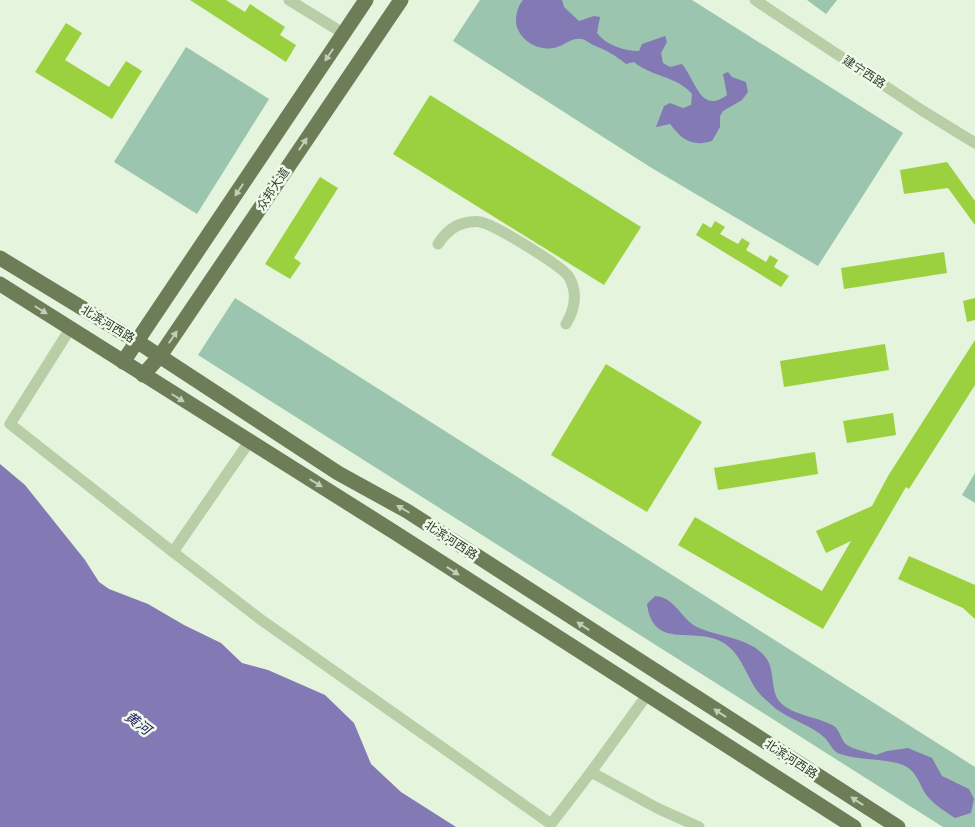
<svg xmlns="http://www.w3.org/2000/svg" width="975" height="827" font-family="'Open Sans','Noto Sans SC',sans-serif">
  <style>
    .green { fill: #9bc5ae }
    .water { fill: #8379b4 }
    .building { fill: #9bd03f }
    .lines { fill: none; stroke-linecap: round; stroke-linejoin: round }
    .minor { stroke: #b7cea7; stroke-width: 11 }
    .major { stroke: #6c7d58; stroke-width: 15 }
    .oneway { fill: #c1cfb7 }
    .labels { text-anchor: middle; stroke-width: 5; stroke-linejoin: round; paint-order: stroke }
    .street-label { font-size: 12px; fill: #323a28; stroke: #effbea }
    .water-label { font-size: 14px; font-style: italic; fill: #271a5f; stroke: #effbea }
  </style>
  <rect width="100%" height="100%" fill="#e5f4dc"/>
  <g class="green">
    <polygon points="480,0 692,0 903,133 818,266 650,167 453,41"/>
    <polygon points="807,0 837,0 826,14"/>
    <polygon points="186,47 269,99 197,214 114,162"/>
    <polygon points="235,298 975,767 975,827 943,827 198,355"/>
    <polygon points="975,473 975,503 962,495"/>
  </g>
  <g class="water">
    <path d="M 523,0 L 562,0 L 564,7 L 579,21 L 594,16 L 600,17 L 597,33 C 606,45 624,51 639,51 L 642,44 L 665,36 L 667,42 L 661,53 L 663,63 L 670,67 L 682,64 C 696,81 701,115 727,95 L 723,74 L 728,72 L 732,77 L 746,82 L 748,92 L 742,100 L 723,111 L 720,116 L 720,127 L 712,141 C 692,147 682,140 670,124 L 656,127 L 664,106 L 670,103 L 683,108 L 691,105 L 692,94 C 677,76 652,77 634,62 L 626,64 C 615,55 606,50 593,45 C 589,43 586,40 582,39 C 572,37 566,44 557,47 C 540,53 517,40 516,21 C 516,14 518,6 523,0 Z"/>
    <polygon points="0,464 25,485 85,560 99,582 109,589 148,604 184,625 221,643 242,663 268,670 325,695 354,723 371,764 401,792 456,827 0,827"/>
    <path d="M 655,596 C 675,597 680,618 697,627 C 719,638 754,637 768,661 C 775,674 770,694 782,704 C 795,716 819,717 834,726 C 840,730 841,741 847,745 C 854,750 868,752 876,755 L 887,751 L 908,748 L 915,751 L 932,758 L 942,776 L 969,789 L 974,799 L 971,813 L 955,818 C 946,812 936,806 928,797 C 919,786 918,771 903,765 C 886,758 860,761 840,754 C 833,752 830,743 825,738 C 811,725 791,720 776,709 C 771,704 764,699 759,693 C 746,677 742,653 722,642 C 694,626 653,651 647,604 Z"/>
  </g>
  <g class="building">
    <polygon points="190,0 226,0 245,12 250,4 285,27 280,35 296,45 286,62"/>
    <polygon points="66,23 82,33 65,60 109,87 126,61 142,71 112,119 35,72"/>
    <polygon points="430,95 641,227 604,285 393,154"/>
    <polygon points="947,162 975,201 975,225 948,188 904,194 900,170"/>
    <polygon points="320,177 338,188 294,258 301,263 290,279 265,264"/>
    <polygon points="715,221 725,227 720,234 738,244 742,238 750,243 746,250 766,262 770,255 778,260 774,267 789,276 781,287 696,235 703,223 711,228"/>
    <polygon points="944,252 947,273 844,289 841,268"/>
    <polygon points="975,298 975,320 967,322 963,301"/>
    <polygon points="975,340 975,385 909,489 906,487 823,629 678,545 695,517 822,591 851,541 826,553 816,531 872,506 888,476"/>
    <polygon points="885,344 889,370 784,387 780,361"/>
    <polygon points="606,364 702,422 647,512 551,455"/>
    <polygon points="893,413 896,435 847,443 843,421"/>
    <polygon points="815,452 818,474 718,490 714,468"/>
    <polygon points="909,556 975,585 975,619 963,608 898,579"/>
  </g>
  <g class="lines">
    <g class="minor">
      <polyline points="289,0 343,33"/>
      <polyline points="755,0 923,111 975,143"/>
      <path d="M 438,244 C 444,235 453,225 465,223 C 468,222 476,221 480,222 C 494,224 562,266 569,277 C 578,293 575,309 566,324"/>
      <polyline points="70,329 10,424 173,552"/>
      <polyline points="249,442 173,552 260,619 551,824 591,772"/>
      <polyline points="647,695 591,772 657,808 699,827"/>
    </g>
    <g class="major">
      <polyline points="0,258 138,342 338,473 407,511 898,827"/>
      <polyline points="0,284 394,532 854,827"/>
      <polyline points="123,362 366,0"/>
      <polyline points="143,375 160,356 401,0"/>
    </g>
  </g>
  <defs><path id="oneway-solid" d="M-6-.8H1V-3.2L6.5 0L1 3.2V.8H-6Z" transform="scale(1.25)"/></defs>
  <g class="oneway">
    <use href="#oneway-solid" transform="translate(329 55) rotate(124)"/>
    <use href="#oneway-solid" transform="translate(303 144) rotate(-56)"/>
    <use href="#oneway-solid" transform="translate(239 190) rotate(124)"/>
    <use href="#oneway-solid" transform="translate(41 310) rotate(32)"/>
    <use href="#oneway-solid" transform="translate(173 337) rotate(-56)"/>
    <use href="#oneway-solid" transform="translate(178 398) rotate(32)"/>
    <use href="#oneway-solid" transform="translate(316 483) rotate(31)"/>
    <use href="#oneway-solid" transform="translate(403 509) rotate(-150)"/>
    <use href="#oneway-solid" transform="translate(453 571) rotate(33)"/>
    <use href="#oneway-solid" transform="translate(583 626) rotate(-147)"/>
    <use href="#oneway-solid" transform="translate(720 713) rotate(-147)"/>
    <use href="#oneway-solid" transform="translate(857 801) rotate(-147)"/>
  </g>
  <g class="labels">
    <g class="street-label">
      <text transform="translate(864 72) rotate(33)" y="4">建宁西路</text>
      <text transform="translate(273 189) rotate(-56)" y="4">众邦大道</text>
      <text transform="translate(108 324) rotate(31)" y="4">北滨河西路</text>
      <text transform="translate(451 540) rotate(33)" y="4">北滨河西路</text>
      <text transform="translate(791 759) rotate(33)" y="4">北滨河西路</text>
    </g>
    <g class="water-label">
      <text transform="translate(138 723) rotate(37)" y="5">黄河</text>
    </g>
  </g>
</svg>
